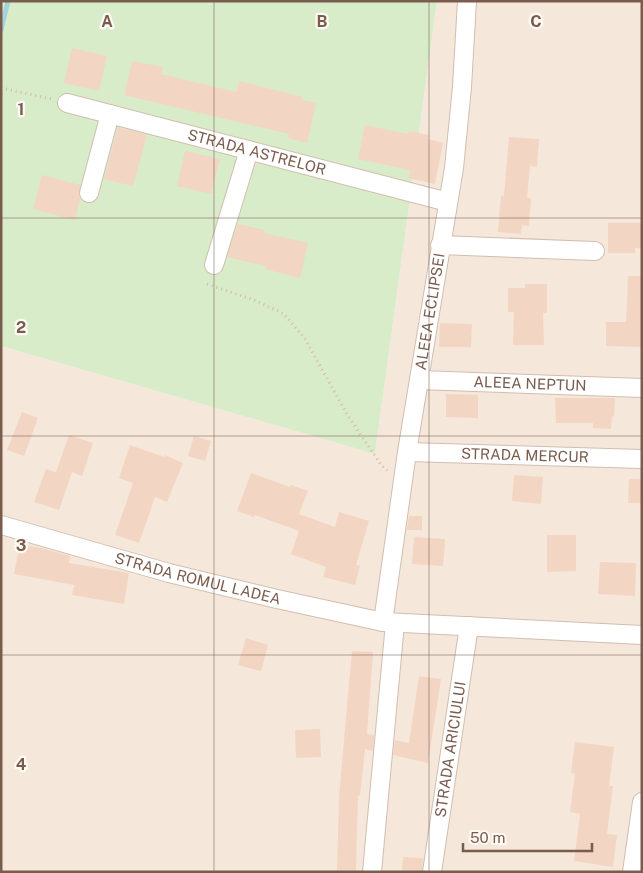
<svg xmlns="http://www.w3.org/2000/svg" width="643" height="873" font-family="'Public Sans',sans-serif">
  <style>
    .residential { fill: #f5e8da }
    .green { fill: #d8ecc9 }
    .lines { fill: none; stroke-linecap: round; stroke-linejoin: round }
    .stream { stroke: #a5d3da; stroke-width: 5 }
    .building { fill: #f3d5c3 }
    .minor-casing { stroke: #d1beb0; stroke-width: 20 }
    .path { stroke: #d9b8a5; stroke-width: 3; stroke-dasharray: 1 4; stroke-linecap: butt }
    .minor { stroke: #fff; stroke-width: 18 }
    .grid { fill: none; stroke: #7a5c4d; stroke-width: 1; stroke-opacity: 0.55 }
    .labels { text-anchor: middle; stroke-width: 4.5; stroke-linejoin: round; paint-order: stroke }
    .street-label { font-size: 15px; fill: #7a5c4d; stroke: #fffaf3 }
    .grid-label { font-size: 16px; text-anchor: middle; font-weight: bold; fill: #7a5c4d; stroke: #fffaf3; stroke-width: 4.5; stroke-linejoin: round; paint-order: stroke }
  </style>
  <rect width="100%" height="100%" fill="#fdf6ec"/>
  <polygon class="residential" points="437,1 642,1 642,872 1,872 1,346 375,454"/>
  <polygon class="green" points="1,1 437,1 375,454 1,346"/>
  <g class="lines">
    <polyline class="stream" points="1,30 8,1"/>
  </g>
  <g class="building">
    <polygon points="72,48 107,56 99,91 64,83"/>
    <polygon points="132,61 163,67 161,74 236,92 239,81 303,97 302,100 316,103 307,143 288,138 289,134 124,95"/>
    <polygon points="365,125 408,134 409,131 429,135 428,139 443,143 435,184 408,178 410,171 401,168 358,159"/>
    <polygon points="118,127 147,135 133,186 104,179"/>
    <polygon points="509,137 539,139 537,167 530,166 527,198 531,198 529,226 522,225 521,234 498,232 501,196 504,196"/>
    <polygon points="185,151 220,159 211,194 177,186"/>
    <polygon points="42,175 80,185 79,195 80,199 75,220 33,209"/>
    <polygon points="608,223 642,223 642,249 635,248 635,253 608,253"/>
    <polygon points="238,224 265,230 264,233 308,243 300,278 265,269 266,266 227,257"/>
    <polygon points="628,276 642,276 642,347 606,346 606,322 626,322"/>
    <polygon points="525,284 547,284 547,313 543,313 544,345 513,345 514,312 508,312 508,288 525,288"/>
    <polygon points="440,323 472,324 471,347 439,347"/>
    <polygon points="446,394 478,395 478,418 446,417"/>
    <polygon points="555,398 615,398 614,416 612,417 611,429 593,428 593,423 556,423"/>
    <polygon points="22,412 38,418 24,456 7,450"/>
    <polygon points="69,435 93,443 82,476 72,472 59,510 34,502 46,469 56,472"/>
    <polygon points="194,436 211,441 205,461 188,456"/>
    <polygon points="130,445 164,457 165,455 183,463 167,502 155,497 139,543 115,535 133,483 119,478"/>
    <polygon points="251,473 290,487 291,485 308,491 299,514 335,527 339,512 369,521 356,565 360,566 355,585 323,577 326,567 291,554 299,531 255,515 254,517 237,511"/>
    <polygon points="514,475 543,477 541,504 512,501"/>
    <polygon points="629,479 642,479 642,503 628,503"/>
    <polygon points="409,516 422,516 422,530 407,530"/>
    <polygon points="547,535 576,535 576,571 547,572"/>
    <polygon points="414,537 445,539 443,566 412,564"/>
    <polygon points="20,544 45,549 70,556 69,563 129,573 124,604 72,595 74,585 14,574"/>
    <polygon points="600,562 636,563 635,596 598,594"/>
    <polygon points="246,638 268,645 261,671 238,665"/>
    <polygon points="352,651 373,652 367,734 374,735 373,751 365,749 360,796 358,795 356,872 337,872 339,796"/>
    <polygon points="419,676 441,679 428,763 393,755 395,740 409,743"/>
    <polygon points="320,729 321,757 296,758 295,730"/>
    <polygon points="575,742 614,747 609,786 613,786 607,834 617,835 613,867 574,861 580,814 570,812 575,774 571,773"/>
    <polygon points="403,857 423,858 422,872 402,872"/>
  </g>
  <g class="lines">
    <defs>
      <g id="minor">
        <path id="s1" d="M 67,103 L 448,202"/>
        <polyline points="89,193 110,114"/>
        <polyline points="440,245 595,251"/>
        <polyline points="214,265 249,150"/>
        <path id="s2" d="M 419,380 L 642,388"/>
        <path id="s3" d="M 407,452 L 642,459"/>
        <path id="s4" d="M 1,525 L 169,573 L 277,599 L 383,622 L 642,635"/>
        <path id="s5" d="M 383,622 L 407,452 L 454,168 L 462,87 L 467,1"/>
        <polyline points="372,872 395,623"/>
        <path id="s6" d="M 432,872 L 469,626"/>
        <polyline points="632,872 642,802"/>
      </g>
    </defs>
    <use href="#minor" class="minor-casing"/>
    <g class="path">
      <polyline points="1,88 52,99"/>
      <polyline points="207,284 254,300 284,314 305,339 348,416 382,466 388,471"/>
    </g>
    <use href="#minor" class="minor"/>
  </g>
  <path class="grid" d="M 214,1 L 214,872M 429,1 L 429,872M 1,218 L 642,218M 1,436 L 642,436M 1,655 L 642,655"/>
  <g class="labels">
    <g class="street-label">
      <text dy="5" stroke="none"><textPath href="#s1" startOffset="196">STRADA ASTRELOR</textPath></text>
      <text dy="5" stroke="none"><textPath href="#s5" startOffset="314">ALEEA ECLIPSEI</textPath></text>
      <text dy="5" stroke="none"><textPath href="#s2" startOffset="111">ALEEA NEPTUN</textPath></text>
      <text dy="5" stroke="none"><textPath href="#s3" startOffset="118">STRADA MERCUR</textPath></text>
      <text dy="5" stroke="none"><textPath href="#s4" startOffset="204">STRADA ROMUL LADEA</textPath></text>
      <text dy="5" stroke="none"><textPath href="#s6" startOffset="124">STRADA ARICIULUI</textPath></text>
    </g>
  </g>
  <g class="grid-label">
    <text x="107" y="27">A</text>
    <text x="322" y="27">B</text>
    <text x="536" y="27">C</text>
    <text x="21" y="115">1</text>
    <text x="21" y="333">2</text>
    <text x="21" y="551">3</text>
    <text x="21" y="770">4</text>
  </g>
  <rect width="643" height="873" fill="none" stroke="#7a5c4d" stroke-width="5"/>
  <path d="M463 843v8h129v-8" fill="none" stroke="#7a5c4d" stroke-width="2.5"/>
  <text x="470" y="843" font-size="15" fill="#7a5c4d" stroke="#fffaf3" stroke-width="4" paint-order="stroke">50 m</text>
</svg>
